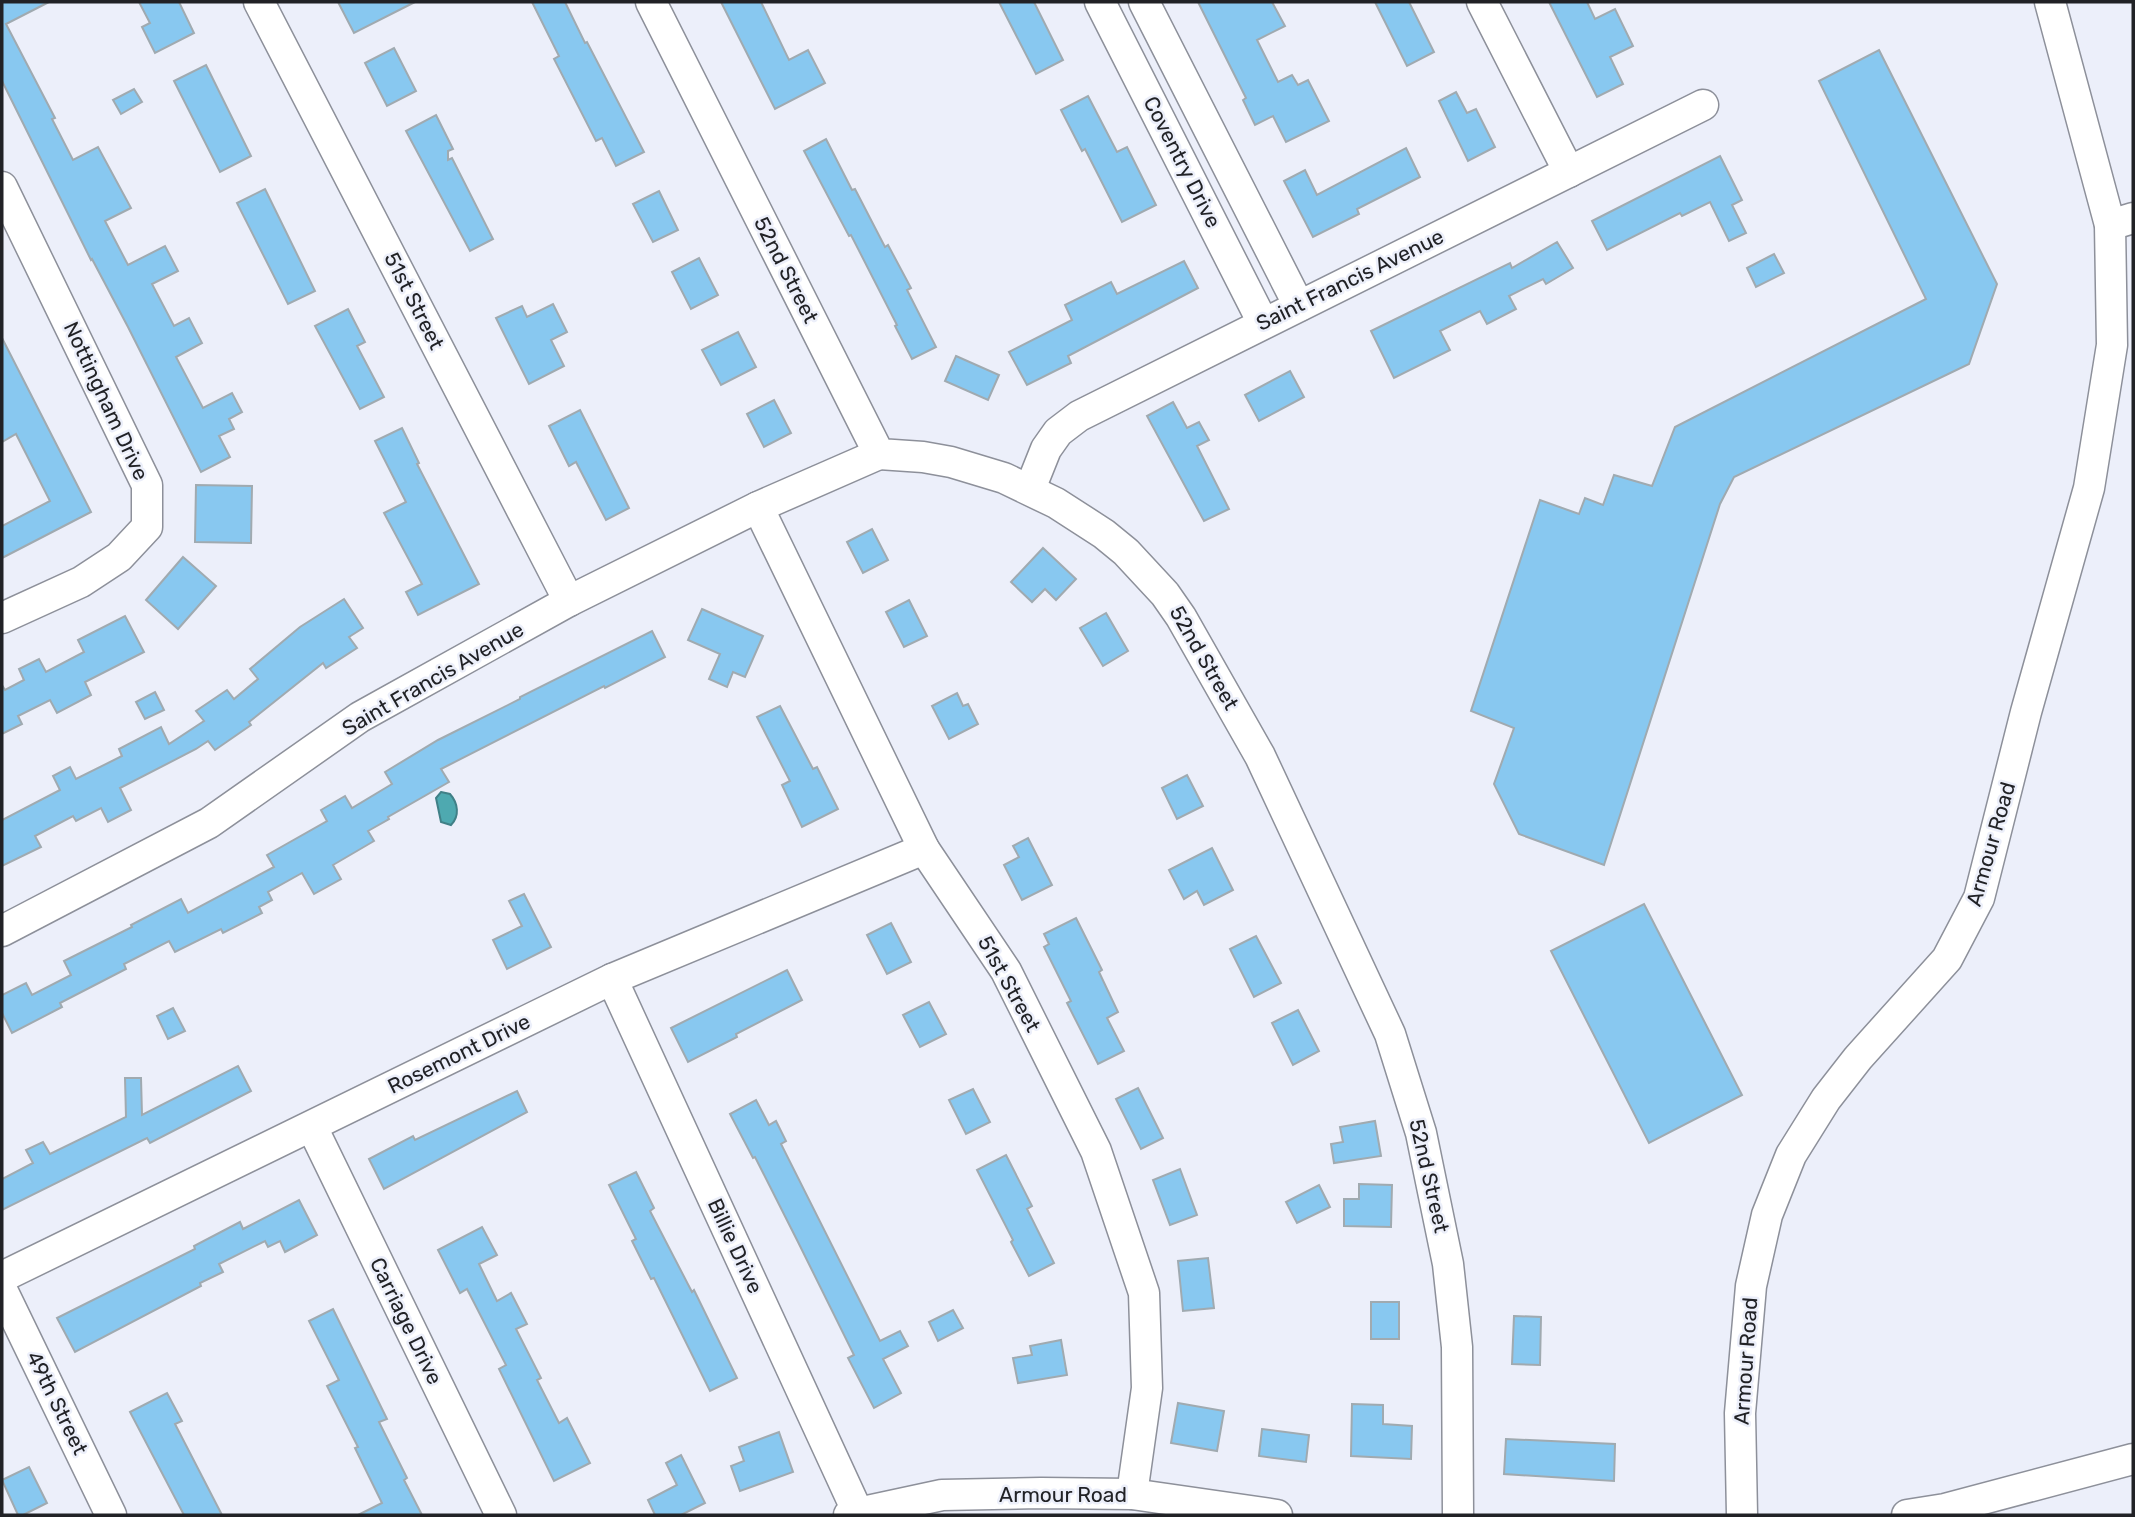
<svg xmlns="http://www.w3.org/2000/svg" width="2135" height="1517" font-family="Rubik,sans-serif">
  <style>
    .water { fill: #4ea9b0; stroke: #408087; stroke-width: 2 }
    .building { fill: #88c8f0; stroke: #a0aab0; stroke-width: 2 }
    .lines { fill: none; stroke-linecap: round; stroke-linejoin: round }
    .minor-casing { stroke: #8d909a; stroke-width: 33 }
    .minor { stroke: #fff; stroke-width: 30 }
    .labels { text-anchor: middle; stroke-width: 5; stroke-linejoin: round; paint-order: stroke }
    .street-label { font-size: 21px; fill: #212226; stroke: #eceffa }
  </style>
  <rect width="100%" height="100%" fill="#eceffa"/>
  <path class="water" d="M 441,792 L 450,794 C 458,803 460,816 451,825 L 441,822 L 436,798 Z"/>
  <g class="building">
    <polygon points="2,2 49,2 6,24 55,118 52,119 73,160 98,147 131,208 105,221 128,265 165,246 178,271 152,284 174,326 189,318 202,343 176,357 203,408 232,393 242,412 229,419 234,429 219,436 230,457 201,472 128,327 92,259 91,260 2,81"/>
    <polygon points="139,2 179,2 194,33 155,53 142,27 150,23"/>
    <polygon points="338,2 415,2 354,33"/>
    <polygon points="532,2 565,2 585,43 587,42 644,152 616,166 602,138 596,141 554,59 559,56"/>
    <polygon points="721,2 761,2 789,60 808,50 825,83 775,109"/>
    <polygon points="999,2 1034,2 1063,60 1036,74"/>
    <polygon points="1198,2 1272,2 1285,26 1257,40 1278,82 1292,75 1298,85 1308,80 1329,121 1286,142 1273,116 1255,125 1243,100 1246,98"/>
    <polygon points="1375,2 1409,2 1434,52 1407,66"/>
    <polygon points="1549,2 1587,2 1595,19 1615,9 1633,46 1610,57 1623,84 1597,97"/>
    <polygon points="394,48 416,91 387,106 365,63"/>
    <polygon points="1879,50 1997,284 1969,364 1734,477 1720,504 1604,865 1519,834 1494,784 1514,728 1471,711 1540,500 1579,514 1585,498 1603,505 1614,475 1652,486 1675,427 1926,299 1819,81"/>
    <polygon points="206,65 251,156 220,172 174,81"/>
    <polygon points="134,89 142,102 121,114 113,100"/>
    <polygon points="1456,92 1467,113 1476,109 1495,147 1468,161 1439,101"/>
    <polygon points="1088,96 1117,152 1127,147 1156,205 1122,222 1085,149 1082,151 1061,110"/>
    <polygon points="436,115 453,149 448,151 448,160 452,158 493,239 470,251 406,131"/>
    <polygon points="826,139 852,190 855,189 885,247 888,245 911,288 907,290 936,347 912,359 895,326 897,325 851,235 849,236 804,151"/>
    <polygon points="1406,148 1420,177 1357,209 1359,214 1313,237 1284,181 1305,170 1317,195"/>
    <polygon points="1720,156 1742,200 1732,205 1746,233 1729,241 1710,202 1682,216 1680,213 1607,250 1592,221"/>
    <polygon points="265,189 315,291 288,304 237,203"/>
    <polygon points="659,191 678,230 653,242 633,204"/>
    <polygon points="1557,242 1573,268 1546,284 1543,279 1509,296 1516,309 1487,324 1480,311 1440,331 1450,350 1394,378 1371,331 1510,263 1512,268"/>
    <polygon points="1774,254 1784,273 1756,287 1747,268"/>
    <polygon points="699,258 718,295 691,309 672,272"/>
    <polygon points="1184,261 1198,288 1068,356 1071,363 1027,385 1009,352 1072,320 1065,305 1111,282 1117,294"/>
    <polygon points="553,304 567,332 551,340 564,366 529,384 496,318 522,306 527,317"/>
    <polygon points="348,309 365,342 357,346 384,397 360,409 315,326"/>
    <polygon points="738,332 756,367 721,385 702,350"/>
    <polygon points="2,338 91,512 2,558 2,526 50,501 16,434 2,442"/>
    <polygon points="956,356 999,375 988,400 945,381"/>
    <polygon points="1290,371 1304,397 1259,421 1245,395"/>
    <polygon points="774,400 791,433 764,447 747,414"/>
    <polygon points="1173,402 1187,428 1199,422 1209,440 1197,446 1229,509 1204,521 1147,416"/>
    <polygon points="580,410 629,508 606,520 576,462 569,466 549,426"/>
    <polygon points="402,428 419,463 417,464 479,584 418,615 406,592 422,584 384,513 406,502 375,441"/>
    <polygon points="196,485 252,486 251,543 195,542"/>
    <polygon points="872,529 888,560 863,573 847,542"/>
    <polygon points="1043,548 1076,579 1056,600 1045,589 1032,602 1011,582"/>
    <polygon points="183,557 216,586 178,629 146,600"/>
    <polygon points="344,599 363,628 349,637 357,648 326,668 323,663 249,722 251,725 215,750 208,741 196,749 120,788 131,810 108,822 101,808 76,821 73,816 35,836 41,847 2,866 2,820 60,790 53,776 70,767 76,779 122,756 119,749 161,727 169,744 204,721 196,711 227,690 234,699 258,679 250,669 300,627"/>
    <polygon points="909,600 927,636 904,647 886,612"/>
    <polygon points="702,609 763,636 745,677 733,672 727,687 709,679 720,654 688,640"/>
    <polygon points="1106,613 1128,651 1103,666 1080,628"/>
    <polygon points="125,616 144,652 85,682 91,695 57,713 50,700 18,716 22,724 2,734 2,685 5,690 24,680 19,669 39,659 46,672 84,652 78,640"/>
    <polygon points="652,631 665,657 605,688 604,686 441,769 449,782 388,817 389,819 368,831 374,841 333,865 341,879 314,894 302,873 268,892 272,900 259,907 262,913 223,933 221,929 175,952 169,941 124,964 126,969 60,1003 62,1007 12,1033 2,1013 2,995 26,983 32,995 71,975 64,961 132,927 131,925 181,899 188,913 274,867 267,855 327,821 321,810 345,796 352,808 392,784 385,772 438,740 520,699 520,697"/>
    <polygon points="155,692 164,710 145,719 136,702"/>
    <polygon points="957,693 963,706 968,704 978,724 949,739 932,706"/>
    <polygon points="780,706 813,769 817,767 838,809 802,827 782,785 790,781 757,717"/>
    <polygon points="1187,775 1203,806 1177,819 1162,788"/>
    <polygon points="1028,838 1052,885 1022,900 1004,865 1019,857 1013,846"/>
    <polygon points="1212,848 1233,890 1204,905 1197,891 1184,899 1169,870"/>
    <polygon points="524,894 551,947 507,969 493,940 522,926 509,901"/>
    <polygon points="1644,904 1742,1095 1649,1143 1551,951"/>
    <polygon points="1076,918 1102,970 1099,972 1118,1012 1107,1018 1124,1051 1098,1064 1067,1003 1071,1001 1044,947 1049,944 1044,934"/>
    <polygon points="891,923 911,962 887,974 867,935"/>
    <polygon points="1256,936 1281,983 1254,997 1230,949"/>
    <polygon points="787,970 802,1000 736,1034 737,1037 688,1062 671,1028"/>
    <polygon points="929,1002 946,1034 920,1047 903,1015"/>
    <polygon points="173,1008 185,1031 168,1039 157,1016"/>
    <polygon points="1298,1010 1319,1051 1293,1065 1272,1023"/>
    <polygon points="238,1066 251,1091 150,1143 147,1138 2,1210 2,1179 33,1163 26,1150 43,1142 50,1154 126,1117 125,1078 141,1078 142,1115"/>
    <polygon points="1138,1088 1163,1138 1141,1149 1116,1099"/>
    <polygon points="973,1089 990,1122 966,1134 949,1100"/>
    <polygon points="517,1091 527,1112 384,1189 369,1159 413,1136 415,1140"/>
    <polygon points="756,1100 769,1125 776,1121 786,1141 781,1144 880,1341 900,1331 908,1346 883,1359 901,1393 874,1408 848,1358 854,1355 798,1242 755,1157 753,1158 730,1114"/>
    <polygon points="1375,1121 1381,1156 1334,1163 1331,1144 1343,1142 1340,1127"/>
    <polygon points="1006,1155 1032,1206 1027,1209 1054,1263 1029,1276 1011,1242 1013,1240 977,1170"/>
    <polygon points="1180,1169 1197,1215 1170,1225 1153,1180"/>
    <polygon points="636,1172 654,1208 650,1211 692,1292 694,1290 737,1378 710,1391 654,1278 651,1279 632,1241 636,1239 609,1185"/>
    <polygon points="1359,1184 1392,1185 1391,1227 1344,1226 1344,1199 1359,1199"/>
    <polygon points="1319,1185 1330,1207 1297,1223 1286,1202"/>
    <polygon points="299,1200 317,1235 285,1252 280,1241 268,1247 265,1241 219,1264 223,1272 200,1283 201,1286 75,1352 57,1318 195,1249 194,1246 240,1222 243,1229"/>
    <polygon points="482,1227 497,1255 479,1264 497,1301 511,1293 527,1324 516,1329 541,1378 537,1380 559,1423 567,1418 590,1463 554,1481 499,1369 506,1365 467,1289 460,1293 438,1250"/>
    <polygon points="1208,1258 1214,1308 1183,1311 1178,1261"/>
    <rect x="1371" y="1302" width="28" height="37"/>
    <polygon points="333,1309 387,1419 379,1422 407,1478 404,1480 422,1515 358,1515 382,1503 355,1448 358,1447 327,1386 339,1380 309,1321"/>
    <polygon points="953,1310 963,1328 938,1341 929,1322"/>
    <polygon points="1514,1316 1541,1317 1540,1365 1512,1364"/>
    <polygon points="1061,1340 1067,1375 1018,1383 1013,1358 1032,1355 1030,1346"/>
    <polygon points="167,1393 182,1421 175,1424 222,1515 184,1515 130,1412"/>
    <polygon points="1178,1403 1224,1411 1217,1451 1171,1443"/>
    <polygon points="1352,1404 1383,1405 1383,1424 1412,1426 1411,1459 1351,1456"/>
    <polygon points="1262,1429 1309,1435 1306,1462 1259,1456"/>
    <polygon points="779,1432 793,1472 740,1491 731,1466 744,1461 739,1447"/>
    <polygon points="1506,1439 1615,1444 1614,1481 1504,1474"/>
    <polygon points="681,1455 705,1503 681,1515 655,1515 648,1500 677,1485 666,1463"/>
    <polygon points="29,1467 47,1503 23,1515 18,1515 2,1480"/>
  </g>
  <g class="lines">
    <defs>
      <g id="minor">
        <polyline points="259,2 569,601"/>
        <polyline points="651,2 879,454 923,457 951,462 1004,478 1056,503 1104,534 1126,552 1165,594 1181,617 1260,756 1390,1034 1421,1133 1448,1264 1457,1347 1458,1515"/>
        <polyline points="1100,2 1263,323"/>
        <polyline points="1144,2 1299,306"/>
        <polyline points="1482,2 1569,172"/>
        <polyline points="2,187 147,485 147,527 119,557 81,582 2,618"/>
        <polyline points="2110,225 2133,218"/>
        <polyline points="1030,489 1046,449 1058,432 1079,416 1703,105"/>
        <polyline points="758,507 924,849 1006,971 1096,1151 1144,1293 1147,1388 1132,1494"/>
        <polyline points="2,931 209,823 360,717 569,601 758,507 879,454"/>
        <polyline points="612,979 858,1513"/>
        <polyline points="312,1127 501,1515"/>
        <polyline points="2,1277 612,979 924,849"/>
        <polyline points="2,1290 111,1515"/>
        <polyline points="849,1515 942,1495 1041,1493 1132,1494 1277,1515"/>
        <polyline points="1742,1515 1740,1413 1751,1286 1767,1215 1791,1155 1826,1099 1858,1058 1947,959 1979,898 2026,712 2089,488 2112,345 2110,225 2050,2"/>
        <polyline points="1907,1515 1945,1509 2133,1459"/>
      </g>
    </defs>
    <use href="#minor" class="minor-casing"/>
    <use href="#minor" class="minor"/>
  </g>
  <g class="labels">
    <g class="street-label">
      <text transform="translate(1182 162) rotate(63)" y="7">Coventry Drive</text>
      <text transform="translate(786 270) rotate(63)" y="7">52nd Street</text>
      <text transform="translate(1350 280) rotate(-26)" y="7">Saint Francis Avenue</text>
      <text transform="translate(414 301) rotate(63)" y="7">51st Street</text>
      <text transform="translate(106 401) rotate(65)" y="7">Nottingham Drive</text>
      <text transform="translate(1204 658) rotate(60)" y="7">52nd Street</text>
      <text transform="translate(433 679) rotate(-30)" y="7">Saint Francis Avenue</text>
      <text transform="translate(1991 844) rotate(-74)" y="7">Armour Road</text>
      <text transform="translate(1009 984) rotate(61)" y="7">51st Street</text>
      <text transform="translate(459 1054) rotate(-26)" y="7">Rosemont Drive</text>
      <text transform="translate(1429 1176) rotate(77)" y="7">52nd Street</text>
      <text transform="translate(735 1246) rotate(65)" y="7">Billie Drive</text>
      <text transform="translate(406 1321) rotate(64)" y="7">Carriage Drive</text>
      <text transform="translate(1746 1361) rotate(-86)" y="7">Armour Road</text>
      <text transform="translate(57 1403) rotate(64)" y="7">49th Street</text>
      <text x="1063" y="1502">Armour Road</text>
    </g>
  </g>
  <rect width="2135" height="1517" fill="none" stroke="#212226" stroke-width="7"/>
</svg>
